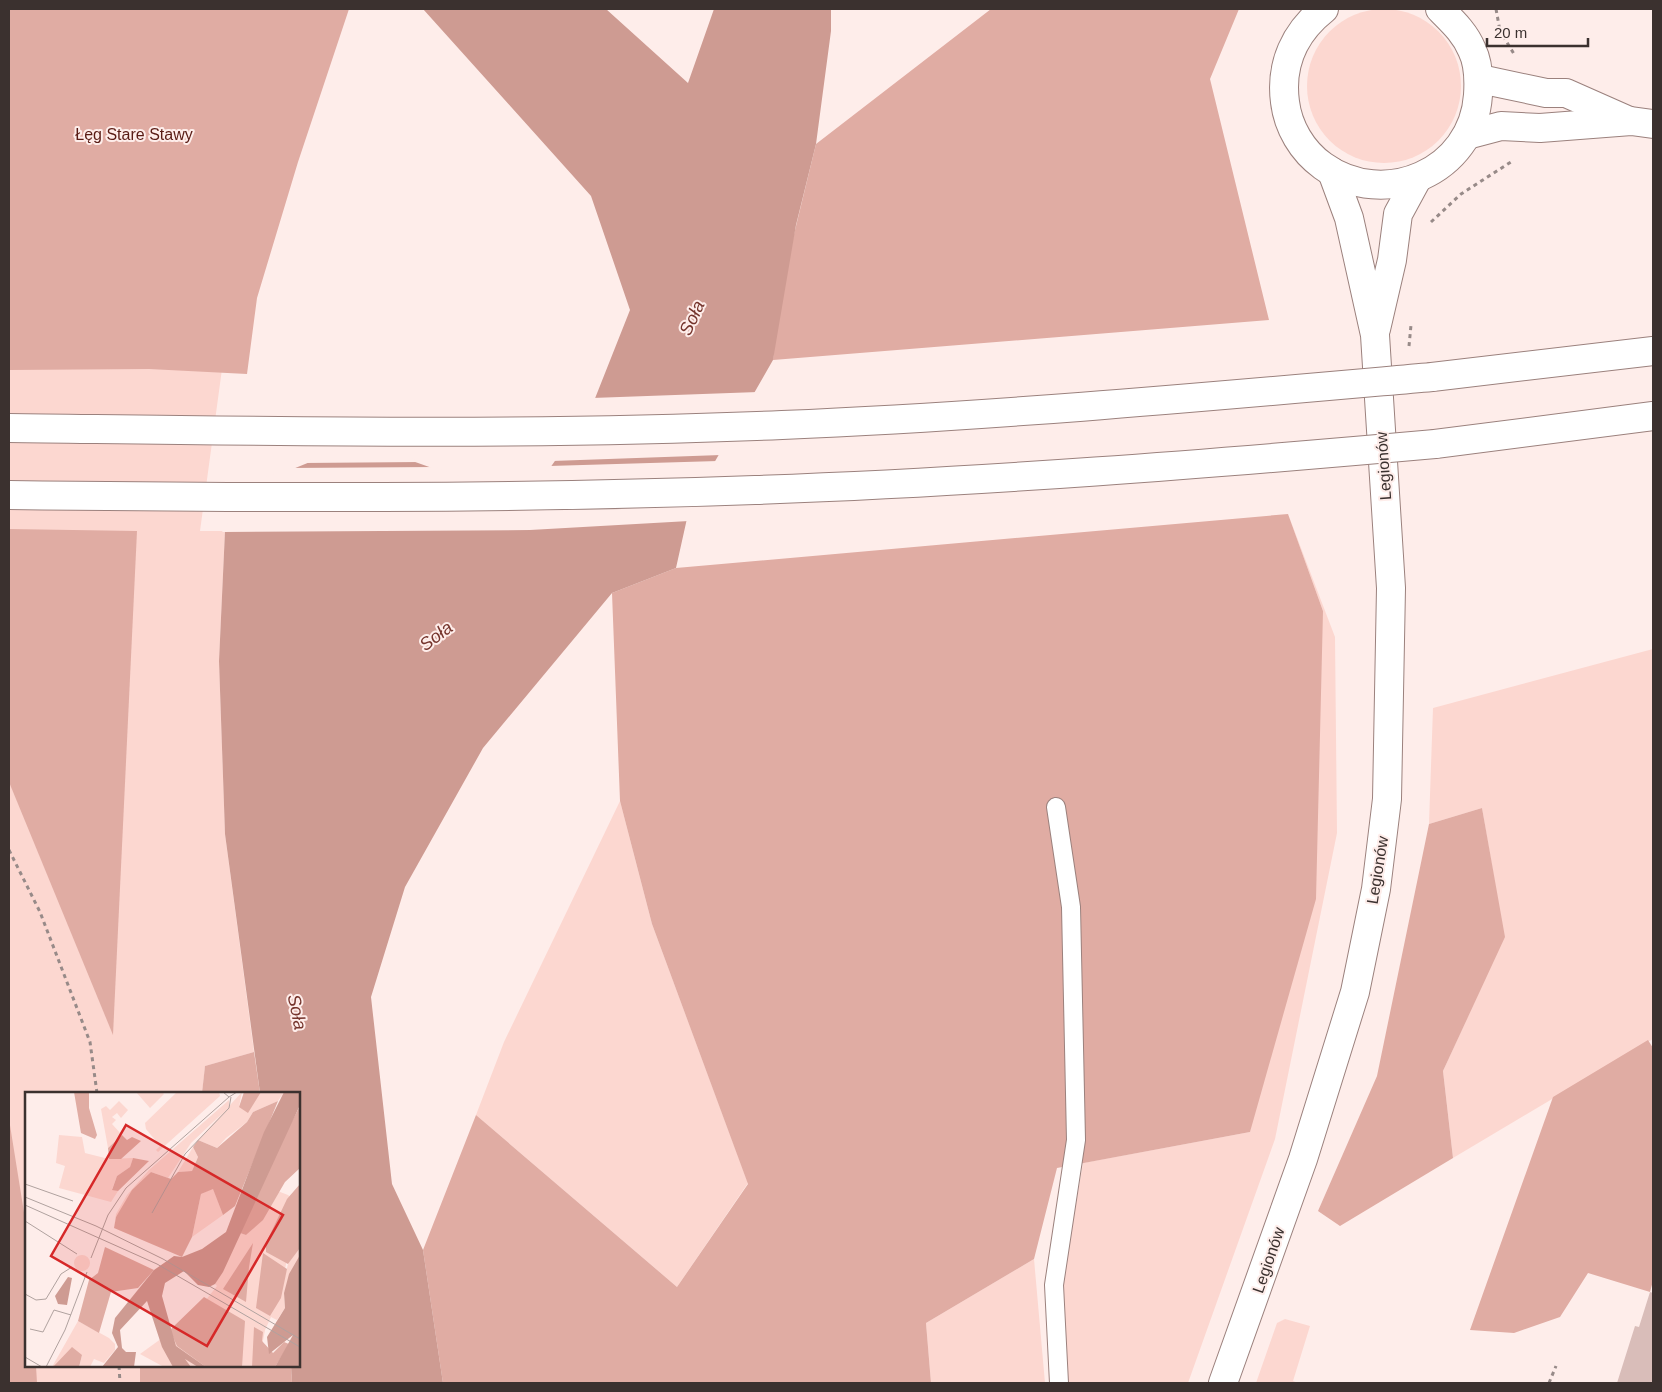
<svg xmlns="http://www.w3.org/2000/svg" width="1662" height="1392" font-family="Helvetica,sans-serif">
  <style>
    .green { fill: #fcd7d0 }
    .forest { fill: #e0aca3 }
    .water { fill: #ce9b92 }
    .pier { fill: #feedea }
    .building { fill: #d9bdb9 }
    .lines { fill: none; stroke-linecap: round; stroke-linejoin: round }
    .lane-casing { stroke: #9b817d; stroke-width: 20 }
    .secondary-casing { stroke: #9b817d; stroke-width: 30 }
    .path { stroke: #978a88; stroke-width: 3; stroke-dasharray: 4 4; stroke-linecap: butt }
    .lane { stroke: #fff; stroke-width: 18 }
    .secondary { stroke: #fff; stroke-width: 28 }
    .secondary-bridge-casing { stroke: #9b817d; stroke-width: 30; stroke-linecap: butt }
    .secondary-bridge { stroke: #fff; stroke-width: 28 }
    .labels { text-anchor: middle; stroke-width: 4; stroke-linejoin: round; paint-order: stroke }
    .park-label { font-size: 16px; fill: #591b14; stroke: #feedea }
    .street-label { font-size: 16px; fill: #3b312f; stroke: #feedea }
    .water-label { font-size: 18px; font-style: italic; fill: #75342c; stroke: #feedea }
    .inset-road { fill: none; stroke: #b0a29f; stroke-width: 1 }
    .view { fill: #d62828; fill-opacity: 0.15; stroke: #d62828; stroke-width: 2.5 }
    .inset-edge { fill: none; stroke: #3b312f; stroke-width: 2.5 }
  </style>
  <rect width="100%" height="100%" fill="#feedea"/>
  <g class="green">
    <circle cx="1384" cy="86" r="77"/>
    <polygon points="9,9 247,185 200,531 225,531 219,661 225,834 254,1052 205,1066 202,1093 26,1093 26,1366 155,1366 157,1383 9,1383"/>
    <polygon points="1288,514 1335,637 1337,833 1275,1139 1188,1383 1068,1383 1063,1280 1083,1163 1250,1132 1323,611"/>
    <polygon points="1653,649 1653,1039 1453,1158 1443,1071 1504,937 1482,808 1429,824 1433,708"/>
    <polygon points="620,801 652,924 748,1183 677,1287 476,1115 504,1042"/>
    <polygon points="1034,1259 1045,1383 931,1383 926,1323"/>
    <polygon points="1285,1319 1310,1326 1293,1381 1298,1383 1256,1383 1277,1323"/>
  </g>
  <g class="forest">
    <polygon points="9,9 349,9 298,162 257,298 247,374 149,369 9,370"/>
    <polygon points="991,9 1239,9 1210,79 1269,320 773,360 777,304 816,144"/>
    <polygon points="1288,514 1323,611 1316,899 1250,1132 1057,1168 1034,1259 926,1323 931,1383 443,1383 423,1250 476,1115 677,1287 748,1184 652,924 620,801 612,593 676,568"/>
    <polygon points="9,529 137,531 113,1035 9,782"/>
    <polygon points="1482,808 1505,937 1443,1071 1453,1158 1340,1226 1318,1211 1377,1076 1429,824"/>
    <polygon points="1648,1040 1653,1048 1653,1281 1650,1292 1588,1273 1560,1317 1514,1333 1470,1330 1553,1097"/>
    <polygon points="254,1052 260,1093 202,1093 205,1066"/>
    <polygon points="9,1119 26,1225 26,1366 36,1366 37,1383 9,1383"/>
    <polygon points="140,1366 291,1366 292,1383 140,1383"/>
  </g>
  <polygon class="water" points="423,9 606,9 688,83 714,9 831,9 831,31 816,144 796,225 773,360 690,505 676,568 612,593 483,748 405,887 371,997 392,1184 423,1250 443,1383 292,1383 291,1366 299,1366 299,1093 260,1093 225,834 219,661 225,531 261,482 359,442 508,495 531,495 590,411 630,310 591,196"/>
  <g class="pier">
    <polygon points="758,392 721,455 552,461 588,410 592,398"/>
    <polygon points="359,440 421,462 302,463"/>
    <polygon points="718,461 692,506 689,521 530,530 222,532 259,480 288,468 435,467 508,493 530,492 549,466"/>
  </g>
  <polygon class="building" points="1650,1292 1653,1293 1653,1383 1617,1383 1635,1326 1639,1327"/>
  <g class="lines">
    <defs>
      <polyline id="lane" points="1056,807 1071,907 1076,1140 1054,1285 1059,1383"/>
      <g id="secondary">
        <path d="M 1324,9 C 1295,32 1280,64 1285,102 C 1288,127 1302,151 1323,166 C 1384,210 1473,172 1478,95 C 1479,80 1479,64 1472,50 C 1465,33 1453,22 1440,9"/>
        <polyline points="1480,79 1546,93 1566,93 1627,120"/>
        <polyline points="1467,135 1501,126 1540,128 1631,121 1653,124"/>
        <polyline points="1376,329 1392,260 1398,214 1417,179"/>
        <polyline points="1432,377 1653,351"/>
        <polyline points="1435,444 1653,416"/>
        <polyline points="1223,1383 1303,1159 1355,992 1376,889 1387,799 1391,588 1375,335 1349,218 1332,172"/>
      </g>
    </defs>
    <use href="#lane" class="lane-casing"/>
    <use href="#secondary" class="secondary-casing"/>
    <g class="path">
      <polyline points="1496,9 1500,31"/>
      <polyline points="1503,36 1514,54"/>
      <polyline points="1431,222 1461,194 1514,160"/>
      <polyline points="1409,346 1411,325"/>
      <polyline points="9,850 40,912 90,1042 97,1093"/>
      <polyline points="119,1366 120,1383"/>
      <polyline points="1549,1383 1556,1366"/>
    </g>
    <use href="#lane" class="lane"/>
    <use href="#secondary" class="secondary"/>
    <defs>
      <g id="secondary-bridge">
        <path d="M 9,428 C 267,431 524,436 782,425 C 999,416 1216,396 1432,377"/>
        <path d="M 9,495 C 258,498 506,499 755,490 C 982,482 1209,464 1435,444"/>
      </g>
    </defs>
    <use href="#secondary-bridge" class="secondary-bridge-casing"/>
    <use href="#secondary-bridge" class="secondary-bridge"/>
  </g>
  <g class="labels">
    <g class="park-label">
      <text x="134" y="140">Łęg Stare Stawy</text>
    </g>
    <g class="street-label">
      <text transform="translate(1383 466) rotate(-94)" y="6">Legionów</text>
      <text transform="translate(1377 870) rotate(-81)" y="6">Legionów</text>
      <text transform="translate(1268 1260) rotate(-71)" y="6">Legionów</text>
    </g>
    <g class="water-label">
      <text transform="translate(692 318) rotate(-65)" y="6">Soła</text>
      <text transform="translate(436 636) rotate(-37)" y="6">Soła</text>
      <text transform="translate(297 1012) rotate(78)" y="6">Soła</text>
    </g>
  </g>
  <g transform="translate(25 1092)">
    <rect width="275" height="275" fill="#feedea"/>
    <path d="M 111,0 L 137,0 L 139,2 L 125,16 ZM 152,0 L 194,0 L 195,4 L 133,60 L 131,58 L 135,54 L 121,37 L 120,31 ZM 217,0 L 214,15 L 236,0 L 259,0 L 253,9 L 228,20 L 222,30 L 201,46 L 192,56 L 173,48 ZM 204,8 L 204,15 L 166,51 L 143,86 L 126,80 L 91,125 L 89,136 L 91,122 L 102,103 L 124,78 ZM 94,9 L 103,18 L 96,26 L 92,21 L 87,25 L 91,28 L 87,32 L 97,43 L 83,56 L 76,17 L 81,14 L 85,18 ZM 34,43 L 57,45 L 60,61 L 84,67 L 108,66 L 105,75 L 92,84 L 87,97 L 93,99 L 86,110 L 34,96 L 40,74 L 31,71 ZM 168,55 L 173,65 L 167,79 L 153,80 ZM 188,96 L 198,123 L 167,145 L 176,102 ZM 250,98 L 263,103 L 275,113 L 275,149 L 261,172 L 254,209 L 263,172 L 275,156 L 275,163 L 259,201 L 260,216 L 252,228 L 246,225 L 240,238 L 233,275 L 139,275 L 115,262 L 169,223 L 192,194 L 190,192 L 215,141 L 221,143 L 236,129 ZM49 171a8 8 0 1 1 16 0a8 8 0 1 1-16 0ZM 53,229 L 84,246 L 90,252 L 90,258 L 79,271 L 69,267 L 65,275 L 54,275 L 57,263 L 27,275 Z" fill="#fcd7d0"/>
    <path d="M 49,0 L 64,0 L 64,16 L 72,43 L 70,47 L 56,41 ZM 219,0 L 236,0 L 223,21 L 214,15 ZM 253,9 L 210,114 L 198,123 L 188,97 L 176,102 L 167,145 L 157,165 L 89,136 L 91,125 L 107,98 L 126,80 L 146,87 L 153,80 L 167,79 L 173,65 L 168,55 L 173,48 L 192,56 L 222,30 L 228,20 ZM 275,14 L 275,76 L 260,90 L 238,128 L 221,143 L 215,141 L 249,63 ZM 97,43 L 102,48 L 107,45 L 116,49 L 96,67 L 84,67 L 83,56 ZM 108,66 L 124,69 L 93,99 L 87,98 L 92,84 L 105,75 ZM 275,92 L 275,156 L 263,172 L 241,160 L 241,151 L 262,107 ZM 228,151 L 224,175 L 221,210 L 198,197 ZM 80,155 L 129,178 L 113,196 L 86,200 L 74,241 L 53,229 L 64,188 L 73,181 ZM 238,161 L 262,177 L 256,206 L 245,224 L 231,216 ZM 179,205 L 220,229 L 217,275 L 181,275 L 152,254 L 145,238 ZM 229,235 L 238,240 L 237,249 L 248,261 L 259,250 L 264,252 L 250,275 L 227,275 ZM 47,255 L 57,263 L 54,275 L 28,275 Z" fill="#e0aca3"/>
    <path d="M 259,0 L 275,0 L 275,13 L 198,180 L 190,192 L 184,195 L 173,193 L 159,179 L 140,191 L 137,204 L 151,254 L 181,275 L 173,275 L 160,267 L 166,275 L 148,275 L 137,255 L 122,209 L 95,238 L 97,256 L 101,260 L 111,260 L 109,275 L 77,275 L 93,255 L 87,241 L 90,226 L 129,178 L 149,164 L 157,165 L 177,157 L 201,140 L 239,40 ZM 275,163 L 275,275 L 250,275 L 268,243 L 244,262 L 242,245 L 260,216 L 259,201 L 264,182 ZM 43,185 L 47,186 L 42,213 L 33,212 L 30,204 Z" fill="#ce9b92"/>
    <path class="inset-road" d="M 198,0 L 204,5 L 212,0M 0,92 L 48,109M 0,105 L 71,134 L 138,167 L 275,247M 0,113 L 132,172 L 275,255M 127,121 L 160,62 L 204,16 L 206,5M 0,129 L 52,162M 66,166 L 83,123 L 101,96 L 204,5M 0,202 L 11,208 L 21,207 L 36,182 L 47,175M 5,237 L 18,240 L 29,218 L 46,223M 0,265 L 17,275M 21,275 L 40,238 L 62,180"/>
    <path class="view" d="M 101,33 L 258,123 L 182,254 L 26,164 Z"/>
    <rect width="275" height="275" class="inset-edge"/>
  </g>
  <rect width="1662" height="1392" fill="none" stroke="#3b312f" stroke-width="20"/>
  <path d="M1487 38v8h101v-8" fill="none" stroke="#3b312f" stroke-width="2.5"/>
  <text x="1494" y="38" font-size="15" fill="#3b312f" stroke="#feedea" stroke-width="4" paint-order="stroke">20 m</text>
</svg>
